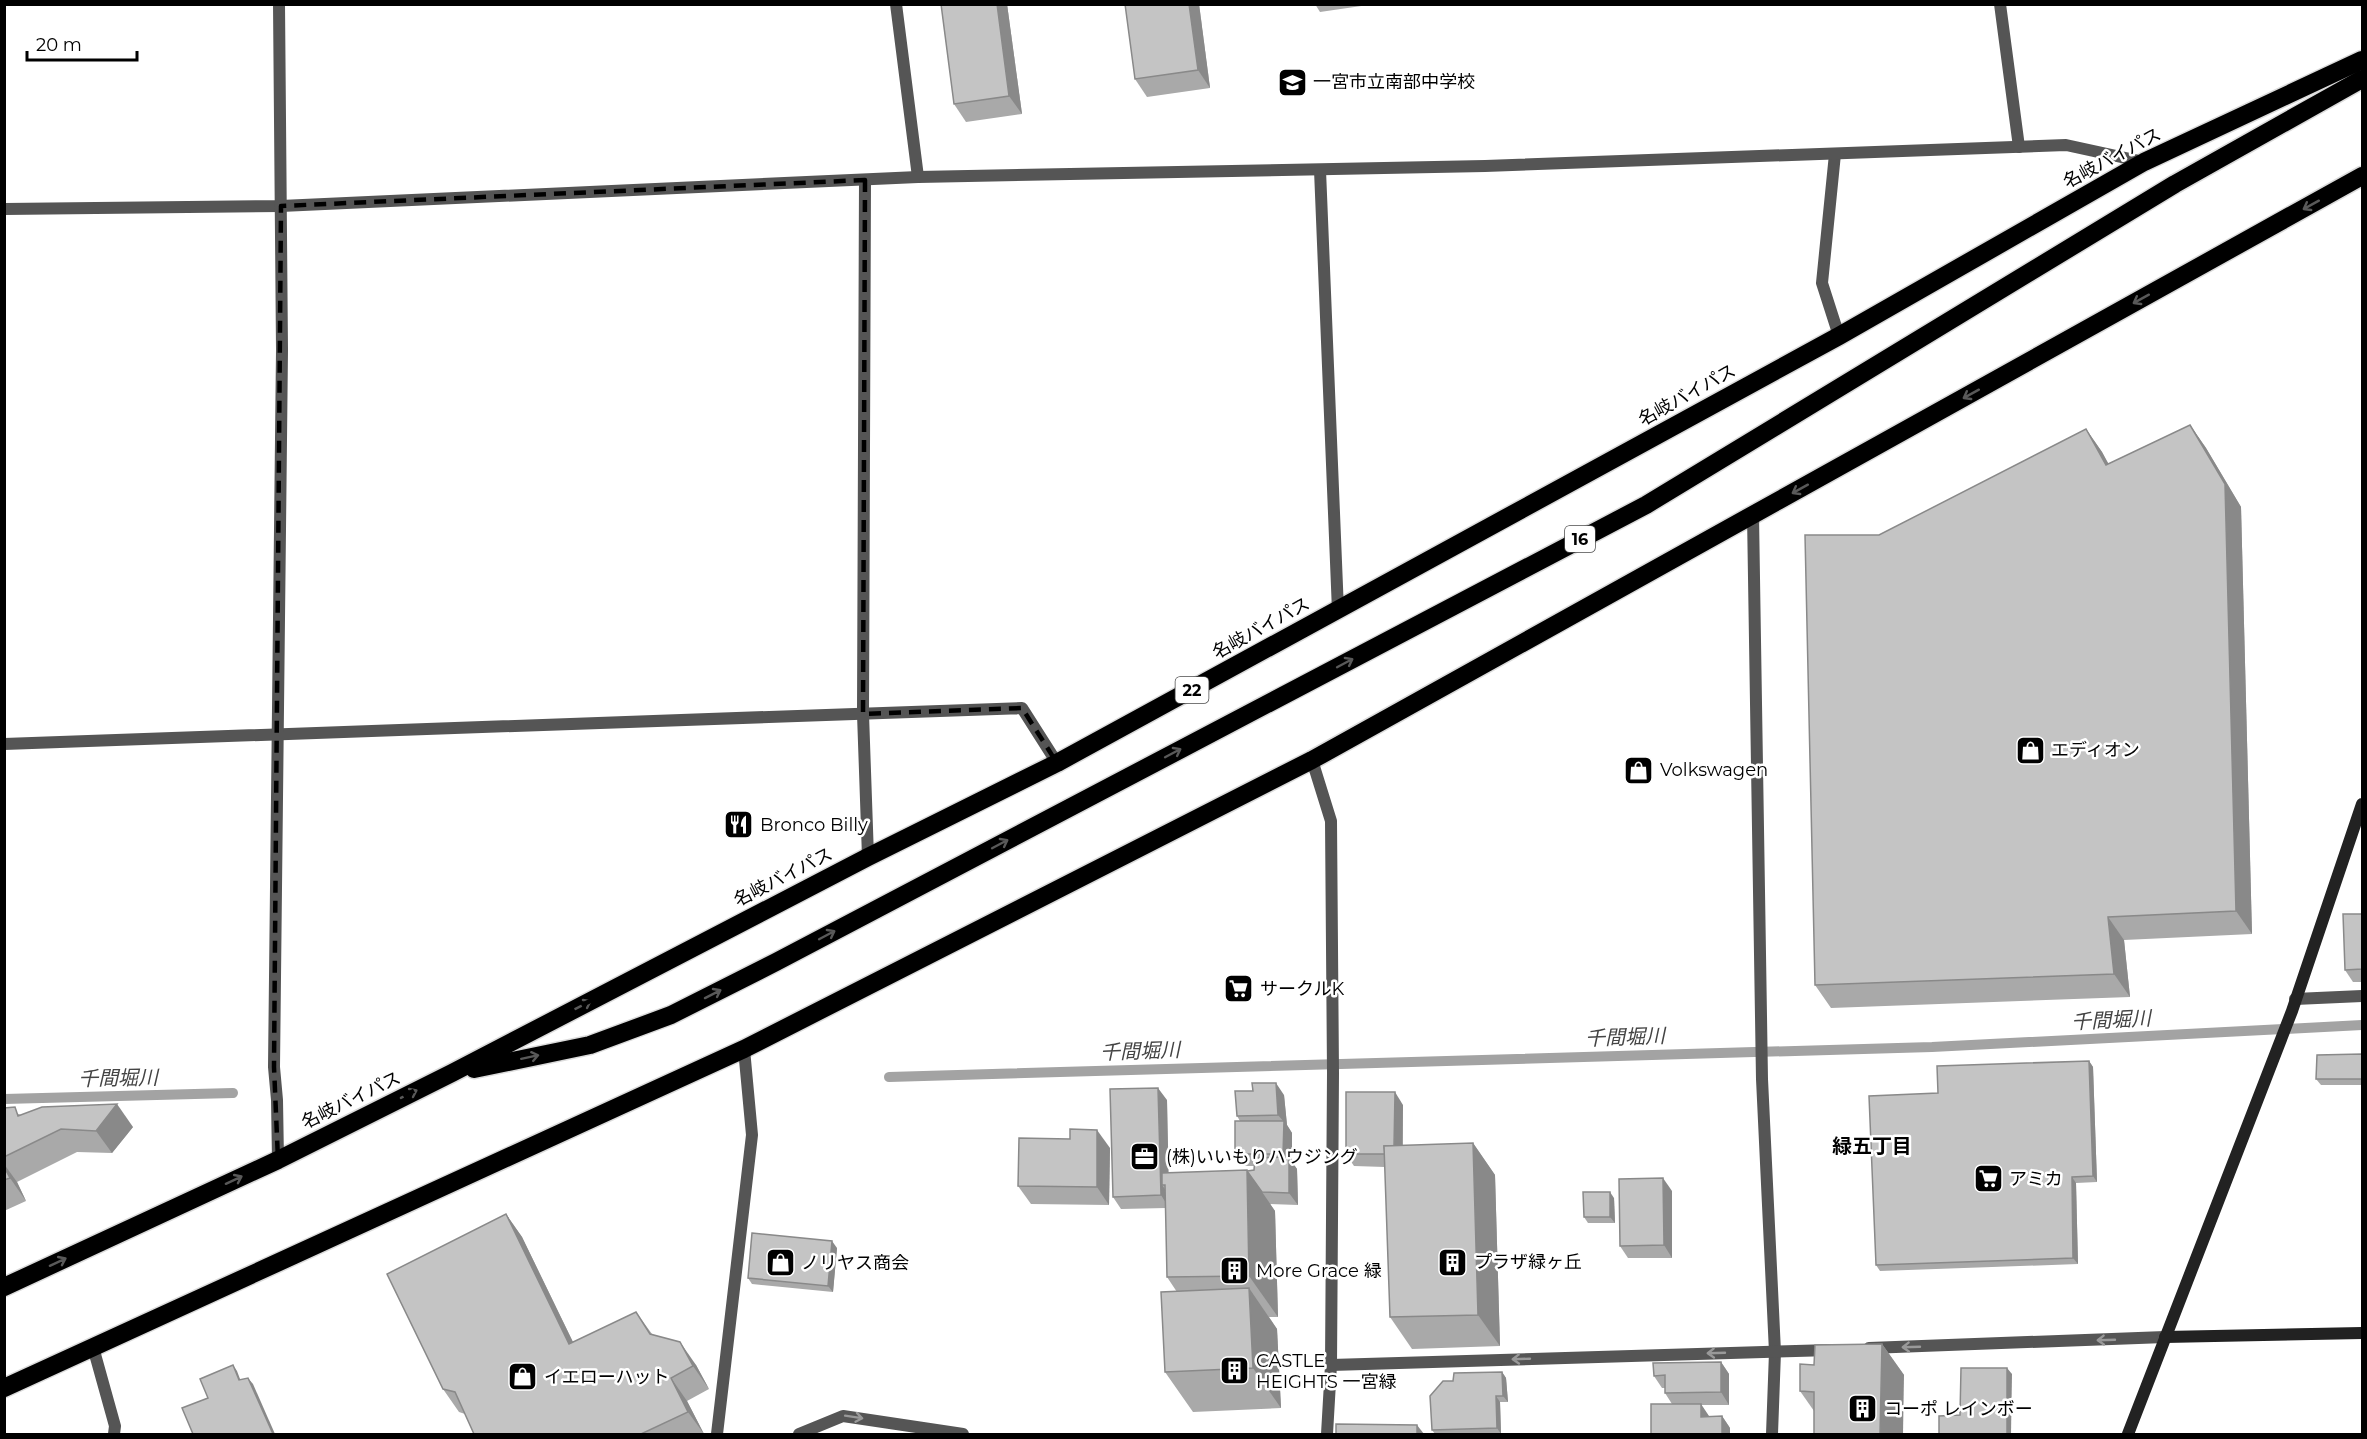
<svg xmlns="http://www.w3.org/2000/svg" width="2367" height="1439" font-family="Montserrat,'Noto Sans JP',sans-serif">
  <style>
    .lines { fill: none; stroke-linecap: round; stroke-linejoin: round }
    .stream { stroke: #a3a3a3; stroke-width: 10 }
    .highway-casing { stroke: #dbdbdb; stroke-width: 21 }
    .street { stroke: #555; stroke-width: 12 }
    .secondary { stroke: #222; stroke-width: 12 }
    .highway { stroke: #000; stroke-width: 18 }
    .wall { fill: #a9a9a9 }
    .shaded-wall { fill: #898989 }
    .building { fill: #c4c4c4; stroke: #898989; stroke-width: 1.5 }
    .oneway { stroke: #595959 }
    .oneway2 { stroke: #999 }
    .marked { fill: none; stroke: #000; stroke-width: 4.5; stroke-dasharray: 12 8; stroke-linejoin: round }
    .labels { text-anchor: middle; stroke-width: 5; stroke-linejoin: round; paint-order: stroke }
    .shield { fill: #fff; stroke: #4c4c4c; stroke-width: 1.5 }
    .shield-label { font-size: 16px; font-weight: bold; fill: #000 }
    .poi-label { font-size: 18px; fill: #000; stroke: #fff; text-anchor: start }
    .street-label { font-size: 18px; fill: #000; stroke: #fff }
    .water-label { font-size: 20px; font-style: italic; fill: #444; stroke: #fff }
    .neighbourhood-label { font-size: 20px; font-weight: bold; fill: #000; stroke: #fff }
  </style>
  <rect width="100%" height="100%" fill="#fff"/>
  <g class="lines">
    <g class="stream">
      <polyline points="889,1077 1932,1047 2362,1025"/>
      <polyline points="4,1099 233,1093"/>
    </g>
    <defs>
      <g id="highway">
        <polyline points="474,1069 590,1045 671,1015 776,962 1646,505 2175,184 2362,79"/>
        <polyline points="4,1287 278,1160 452,1073 868,857 1057,763 1839,336 2144,162 2362,60"/>
        <polyline points="4,1388 744,1049 1312,760 2362,176"/>
      </g>
    </defs>
    <use href="#highway" class="highway-casing"/>
    <g class="street">
      <polyline points="896,4 918,177"/>
      <polyline points="2000,4 2019,147"/>
      <polyline points="1835,154 1822,283 1839,336"/>
      <polyline points="1320,170 1338,611"/>
      <polyline points="865,180 863,714 868,857"/>
      <polyline points="4,209 281,206 918,177 1485,166 2066,145 2144,162"/>
      <polyline points="1753,515 1762,1079 1775,1352 1772,1434"/>
      <polyline points="4,744 1022,708 1057,763"/>
      <polyline points="1312,760 1331,821 1333,1073 1331,1365 1327,1434"/>
      <polyline points="2295,999 2362,996"/>
      <polyline points="278,1160 277,1100 274,1067 282,350 279,4"/>
      <polyline points="93,1347 115,1426 114,1434"/>
      <polyline points="1869,1348 2165,1337"/>
      <polyline points="1331,1365 1831,1350"/>
      <polyline points="717,1434 752,1135 744,1049"/>
      <polyline points="799,1434 843,1416 963,1434"/>
    </g>
    <g class="secondary">
      <polyline points="2165,1337 2362,1333"/>
      <polyline points="2128,1434 2292,1011 2362,804"/>
    </g>
    <use href="#highway" class="highway"/>
  </g>
  <g class="wall">
    <polygon points="941,4 1007,4 1022,114 966,122 954,104"/>
    <polygon points="1125,4 1199,4 1210,88 1147,97 1135,79"/>
    <polygon points="1315,4 1375,4 1320,12"/>
    <polygon points="2190,425 2206,448 2241,507 2252,934 2124,940 2130,997 1831,1008 1815,985 1879,535 2086,429 2102,452 2108,464"/>
    <polygon points="2362,914 2362,982 2353,982 2345,970"/>
    <polygon points="2362,1054 2362,1085 2321,1085 2316,1079"/>
    <polygon points="2089,1061 2093,1067 2097,1182 2076,1183 2078,1264 1880,1271 1876,1265"/>
    <polygon points="1284,1095 1287,1125 1292,1133 1292,1162 1297,1169 1298,1205 1270,1204 1275,1211 1278,1317 1269,1317 1277,1329 1281,1408 1193,1412 1165,1372 1177,1292 1167,1277 1166,1208 1121,1209 1113,1197 1167,1100 1168,1173 1247,1171 1254,1170 1254,1166 1243,1166 1235,1154 1240,1121 1237,1116"/>
    <polygon points="1403,1105 1403,1146 1473,1143 1495,1175 1500,1346 1412,1349 1390,1317 1385,1167 1354,1166 1346,1154"/>
    <polygon points="4,1108 21,1115 133,1127 112,1153 77,1152 17,1182 26,1201 4,1211"/>
    <polygon points="1070,1139 1110,1148 1109,1205 1031,1204 1018,1186"/>
    <polygon points="1672,1191 1672,1258 1628,1258 1620,1246"/>
    <polygon points="1614,1198 1615,1223 1588,1223 1584,1217"/>
    <polygon points="506,1214 522,1237 573,1342 636,1312 652,1334 696,1365 709,1389 687,1401 704,1434 474,1434 465,1414 459,1412 443,1389"/>
    <polygon points="837,1248 833,1292 752,1284 748,1278"/>
    <polygon points="1882,1344 1904,1375 1814,1411 1800,1391 1814,1365"/>
    <polygon points="1721,1362 1729,1374 1729,1405 1701,1405 1709,1417 1722,1416 1730,1428 1672,1404 1665,1393 1665,1388 1662,1388 1654,1376"/>
    <polygon points="1502,1372 1506,1378 1508,1402 1500,1402 1501,1434 1435,1434 1432,1430 1453,1381"/>
  </g>
  <g class="shaded-wall">
    <polygon points="997,4 1007,4 1022,114 1009,96"/>
    <polygon points="1189,4 1199,4 1210,88 1198,70"/>
    <polygon points="2190,425 2206,448 2241,507 2252,934 2236,911"/>
    <polygon points="2086,429 2102,452 2122,488 2106,465"/>
    <polygon points="2108,917 2124,940 2130,997 2114,974"/>
    <polygon points="2089,1061 2093,1067 2097,1182 2093,1176"/>
    <polygon points="1276,1083 1284,1095 1287,1125 1292,1133 1292,1162 1297,1169 1298,1205 1289,1193 1289,1161 1283,1154 1284,1122 1278,1115"/>
    <polygon points="1158,1088 1167,1100 1169,1190 1165,1185 1162,1185 1169,1195 1169,1208 1161,1195"/>
    <polygon points="1395,1092 1403,1105 1402,1167 1394,1155"/>
    <polygon points="117,1104 133,1127 112,1153 96,1131"/>
    <polygon points="1097,1130 1110,1148 1109,1205 1097,1187"/>
    <polygon points="1473,1143 1495,1175 1500,1346 1478,1315"/>
    <polygon points="4,1164 17,1182 26,1201 10,1178 4,1167"/>
    <polygon points="1247,1170 1275,1211 1278,1317 1249,1276"/>
    <polygon points="2072,1177 2076,1183 2078,1264 2073,1258"/>
    <polygon points="1663,1178 1672,1191 1672,1258 1664,1245"/>
    <polygon points="1610,1192 1614,1198 1615,1223 1610,1217"/>
    <polygon points="506,1214 522,1237 585,1367 569,1344"/>
    <polygon points="832,1241 837,1248 833,1292 828,1286"/>
    <polygon points="1249,1288 1277,1329 1281,1408 1253,1368"/>
    <polygon points="680,1342 696,1365 709,1389 693,1366"/>
    <polygon points="1882,1344 1904,1375 1903,1434 1880,1434"/>
    <polygon points="1721,1362 1729,1374 1729,1405 1721,1392"/>
    <polygon points="233,1365 237,1371 243,1387 239,1380"/>
    <polygon points="2007,1368 2012,1374 2011,1434 2007,1434"/>
    <polygon points="1502,1372 1506,1378 1508,1402 1503,1396"/>
    <polygon points="248,1378 253,1384 275,1434 273,1434"/>
    <polygon points="671,1378 687,1401 704,1434 688,1412"/>
    <polygon points="1496,1396 1500,1402 1501,1434 1497,1428"/>
    <polygon points="1701,1404 1709,1416 1709,1429 1701,1417"/>
    <polygon points="1722,1416 1730,1428 1730,1434 1722,1434"/>
    <polygon points="1417,1425 1424,1434 1417,1434"/>
  </g>
  <g class="building">
    <polygon points="941,4 997,4 1009,96 954,104"/>
    <polygon points="1125,4 1189,4 1198,70 1135,79"/>
    <polygon points="2190,425 2225,484 2236,911 2108,917 2114,974 1815,985 1805,535 1879,535 2086,429 2106,465"/>
    <polygon points="2343,914 2362,914 2362,969 2345,970"/>
    <polygon points="2362,1054 2362,1079 2316,1079 2317,1055"/>
    <polygon points="2089,1061 2093,1176 2072,1177 2073,1258 1876,1265 1869,1096 1938,1093 1937,1066"/>
    <polygon points="1252,1083 1276,1083 1278,1115 1237,1116 1235,1091 1253,1091"/>
    <polygon points="1158,1088 1161,1195 1113,1197 1110,1089"/>
    <polygon points="1346,1092 1395,1092 1394,1146 1384,1146 1385,1154 1346,1154"/>
    <polygon points="117,1104 96,1131 61,1129 4,1157 4,1108 15,1107 18,1116 42,1107"/>
    <polygon points="1235,1121 1284,1121 1283,1154 1235,1154"/>
    <polygon points="1070,1129 1097,1130 1097,1187 1018,1186 1019,1138 1070,1139"/>
    <polygon points="1473,1143 1478,1315 1390,1317 1384,1146"/>
    <polygon points="1289,1157 1289,1193 1262,1192 1247,1171 1254,1170 1255,1158"/>
    <polygon points="4,1167 10,1178 4,1180"/>
    <polygon points="1247,1170 1249,1276 1167,1277 1165,1185 1162,1185 1162,1173"/>
    <polygon points="1663,1178 1664,1245 1620,1246 1619,1179"/>
    <polygon points="1583,1192 1610,1192 1610,1217 1584,1217"/>
    <polygon points="506,1214 569,1344 636,1312 650,1334 680,1342 693,1366 671,1378 688,1412 641,1434 474,1434 455,1392 443,1389 387,1274"/>
    <polygon points="752,1233 832,1241 828,1286 748,1278"/>
    <polygon points="1249,1288 1253,1368 1165,1372 1161,1292"/>
    <polygon points="1882,1344 1880,1434 1814,1434 1814,1392 1800,1391 1800,1364 1814,1365 1815,1345"/>
    <polygon points="1721,1362 1721,1392 1665,1393 1665,1375 1654,1376 1653,1363"/>
    <polygon points="233,1365 239,1380 248,1378 273,1434 193,1434 182,1408 208,1398 200,1379"/>
    <polygon points="1961,1368 2007,1368 2007,1434 1939,1434 1939,1416 1960,1415"/>
    <polygon points="1502,1372 1503,1396 1496,1396 1497,1428 1432,1430 1430,1396 1443,1381 1453,1381 1454,1373"/>
    <polygon points="1651,1404 1701,1404 1701,1417 1722,1416 1722,1434 1651,1434"/>
    <polygon points="1336,1424 1417,1425 1417,1434 1336,1434"/>
  </g>
  <defs><path id="oneway-shaft" d="M-6 0H5M1.5-3L5.5 0L1.5 3" fill="none" stroke-width="1.6" stroke-linecap="round" stroke-linejoin="round" transform="scale(1.5)"/></defs>
  <g class="oneway">
    <use href="#oneway-shaft" transform="translate(2311 205) rotate(151)"/>
    <use href="#oneway-shaft" transform="translate(2141 299) rotate(151)"/>
    <use href="#oneway-shaft" transform="translate(1971 394) rotate(151)"/>
    <use href="#oneway-shaft" transform="translate(1800 489) rotate(151)"/>
    <use href="#oneway-shaft" transform="translate(1345 663) rotate(-28)"/>
    <use href="#oneway-shaft" transform="translate(1173 753) rotate(-28)"/>
    <use href="#oneway-shaft" transform="translate(1000 844) rotate(-28)"/>
    <use href="#oneway-shaft" transform="translate(827 935) rotate(-28)"/>
    <use href="#oneway-shaft" transform="translate(713 994) rotate(-27)"/>
    <use href="#oneway-shaft" transform="translate(583 1005) rotate(-27)"/>
    <use href="#oneway-shaft" transform="translate(530 1057) rotate(-12)"/>
    <use href="#oneway-shaft" transform="translate(409 1094) rotate(-26)"/>
    <use href="#oneway-shaft" transform="translate(234 1180) rotate(-25)"/>
    <use href="#oneway-shaft" transform="translate(58 1262) rotate(-25)"/>
  </g>
  <g class="oneway2">
    <use href="#oneway-shaft" transform="translate(2106 1340) rotate(178)"/>
    <use href="#oneway-shaft" transform="translate(1911 1347) rotate(178)"/>
    <use href="#oneway-shaft" transform="translate(1716 1353) rotate(178)"/>
    <use href="#oneway-shaft" transform="translate(1521 1359) rotate(178)"/>
    <use href="#oneway-shaft" transform="translate(854 1417) rotate(9)"/>
  </g>
  <path class="marked" d="M 865,180 L 863,714 L 1022,708 L 1057,763 L 278,1160 L 274,1067 L 281,206 Z"/>
  <defs>
    <symbol id="school-square" viewBox="-11 -11 22 22"><rect x="-9" y="-9" width="18" height="18" rx="4" fill="#000" stroke="#fff"/><path d="M0-5L7-2L0 1L-7-2ZM-4 1L0 2.5L4 1V4Q0 6-4 4Z" fill="#fff"/></symbol>
    <symbol id="shop-square" viewBox="-11 -11 22 22"><rect x="-9" y="-9" width="18" height="18" rx="4" fill="#000" stroke="#fff"/><path d="M-5-2.5h2.3a2.7 3.5 0 0 1 5.4 0H5L5.5 6h-11ZM-1.5-2.5h3a1.5 2.3 0 0 0-3 0Z" fill="#fff"/></symbol>
    <symbol id="restaurant-square" viewBox="-11 -11 22 22"><rect x="-9" y="-9" width="18" height="18" rx="4" fill="#000" stroke="#fff"/><path d="M-5-6h1v4h1v-4h1v4h1v-4h1v5L-1.5 .5V6h-2V.5L-5-1ZM5-6V6H3V1.5H1.5Q1.5-4 5-6Z" fill="#fff"/></symbol>
    <symbol id="supermarket-square" viewBox="-11 -11 22 22"><rect x="-9" y="-9" width="18" height="18" rx="4" fill="#000" stroke="#fff"/><path d="M-6-5.5h2.5l.6 2H6L4.5 2H-2.5L-4.4-4H-6ZM-1.5 3.2a1.3 1.3 0 1 0 .1 0ZM3 3.2a1.3 1.3 0 1 0 .1 0Z" fill="#fff"/></symbol>
    <symbol id="office-square" viewBox="-11 -11 22 22"><rect x="-9" y="-9" width="18" height="18" rx="4" fill="#000" stroke="#fff"/><path d="M-6-3h4V-5.5h4V-3h4V5H-6ZM-1-4.5V-3h2v-1.5ZM-6 0V1H6V0Z" fill="#fff"/></symbol>
    <symbol id="building-square" viewBox="-11 -11 22 22"><rect x="-9" y="-9" width="18" height="18" rx="4" fill="#000" stroke="#fff"/><path d="M-4-6H4V6H1V3H-1V6H-4ZM-2.5-4.3h1.7v1.8h-1.7ZM.8-4.3h1.7v1.8H.8ZM-2.5-1h1.7V.8h-1.7ZM.8-1h1.7V.8H.8Z" fill="#fff"/></symbol>
  </defs>
  <g fill-rule="evenodd">
    <use href="#school-square" x="1276" y="66" width="33" height="33"/>
    <use href="#shop-square" x="2014" y="734" width="33" height="33"/>
    <use href="#shop-square" x="1622" y="754" width="33" height="33"/>
    <use href="#restaurant-square" x="722" y="808" width="33" height="33"/>
    <use href="#supermarket-square" x="1222" y="972" width="33" height="33"/>
    <use href="#office-square" x="1128" y="1140" width="33" height="33"/>
    <use href="#supermarket-square" x="1972" y="1162" width="33" height="33"/>
    <use href="#building-square" x="1436" y="1246" width="33" height="33"/>
    <use href="#shop-square" x="764" y="1246" width="33" height="33"/>
    <use href="#building-square" x="1218" y="1254" width="33" height="33"/>
    <use href="#building-square" x="1218" y="1354" width="33" height="33"/>
    <use href="#shop-square" x="506" y="1360" width="33" height="33"/>
    <use href="#building-square" x="1846" y="1392" width="33" height="33"/>
  </g>
  <g class="labels">
    <g class="shield">
      <rect x="1565" y="526" width="30" height="26" rx="4.5"/>
      <rect x="1175.5" y="677" width="33" height="26" rx="4.5"/>
    </g>
    <g class="shield-label">
      <text x="1580" y="545">16</text>
      <text x="1192" y="696">22</text>
    </g>
    <g class="poi-label">
      <text x="1313" y="88">一宮市立南部中学校</text>
      <text x="2051" y="756">エディオン</text>
      <text x="1660" y="776">Volkswagen</text>
      <text x="760" y="831">Bronco Billy</text>
      <text x="1260" y="995">サークルK</text>
      <text x="1166" y="1163">(株)いいもりハウジング</text>
      <text x="2009" y="1185">アミカ</text>
      <text x="1474" y="1268">プラザ緑ヶ丘</text>
      <text x="801" y="1269">ノリヤス商会</text>
      <text x="1256" y="1277">More Grace 緑</text>
      <text x="1256" y="1367">CASTLE<tspan x="1256" dy="21">HEIGHTS 一宮緑</tspan></text>
      <text x="544" y="1383">イエローハット</text>
      <text x="1884" y="1415">コーポ レインボー</text>
    </g>
    <g class="street-label">
      <text transform="translate(2112 158) rotate(-28)" y="6">名岐バイパス</text>
      <text transform="translate(1687 395) rotate(-29)" y="6">名岐バイパス</text>
      <text transform="translate(1261 628) rotate(-29)" y="6">名岐バイパス</text>
      <text transform="translate(783 877) rotate(-27)" y="6">名岐バイパス</text>
      <text transform="translate(351 1100) rotate(-26)" y="6">名岐バイパス</text>
    </g>
    <g class="water-label">
      <text transform="translate(2111 1020) rotate(-3)" y="7">千間堀川</text>
      <text transform="translate(1625 1037) rotate(-2)" y="7">千間堀川</text>
      <text transform="translate(1140 1051) rotate(-2)" y="7">千間堀川</text>
      <text transform="translate(118 1078) rotate(-1)" y="7">千間堀川</text>
    </g>
    <g class="neighbourhood-label">
      <text x="1872" y="1153">緑五丁目</text>
    </g>
  </g>
  <rect width="2367" height="1439" fill="none" stroke="#000000" stroke-width="12"/>
  <path d="M27 51v9h110v-9" fill="none" stroke="#000000" stroke-width="3"/>
  <text x="36" y="51" font-size="18" fill="#000000" stroke="#ffffff" stroke-width="4.5" paint-order="stroke">20 m</text>
</svg>
